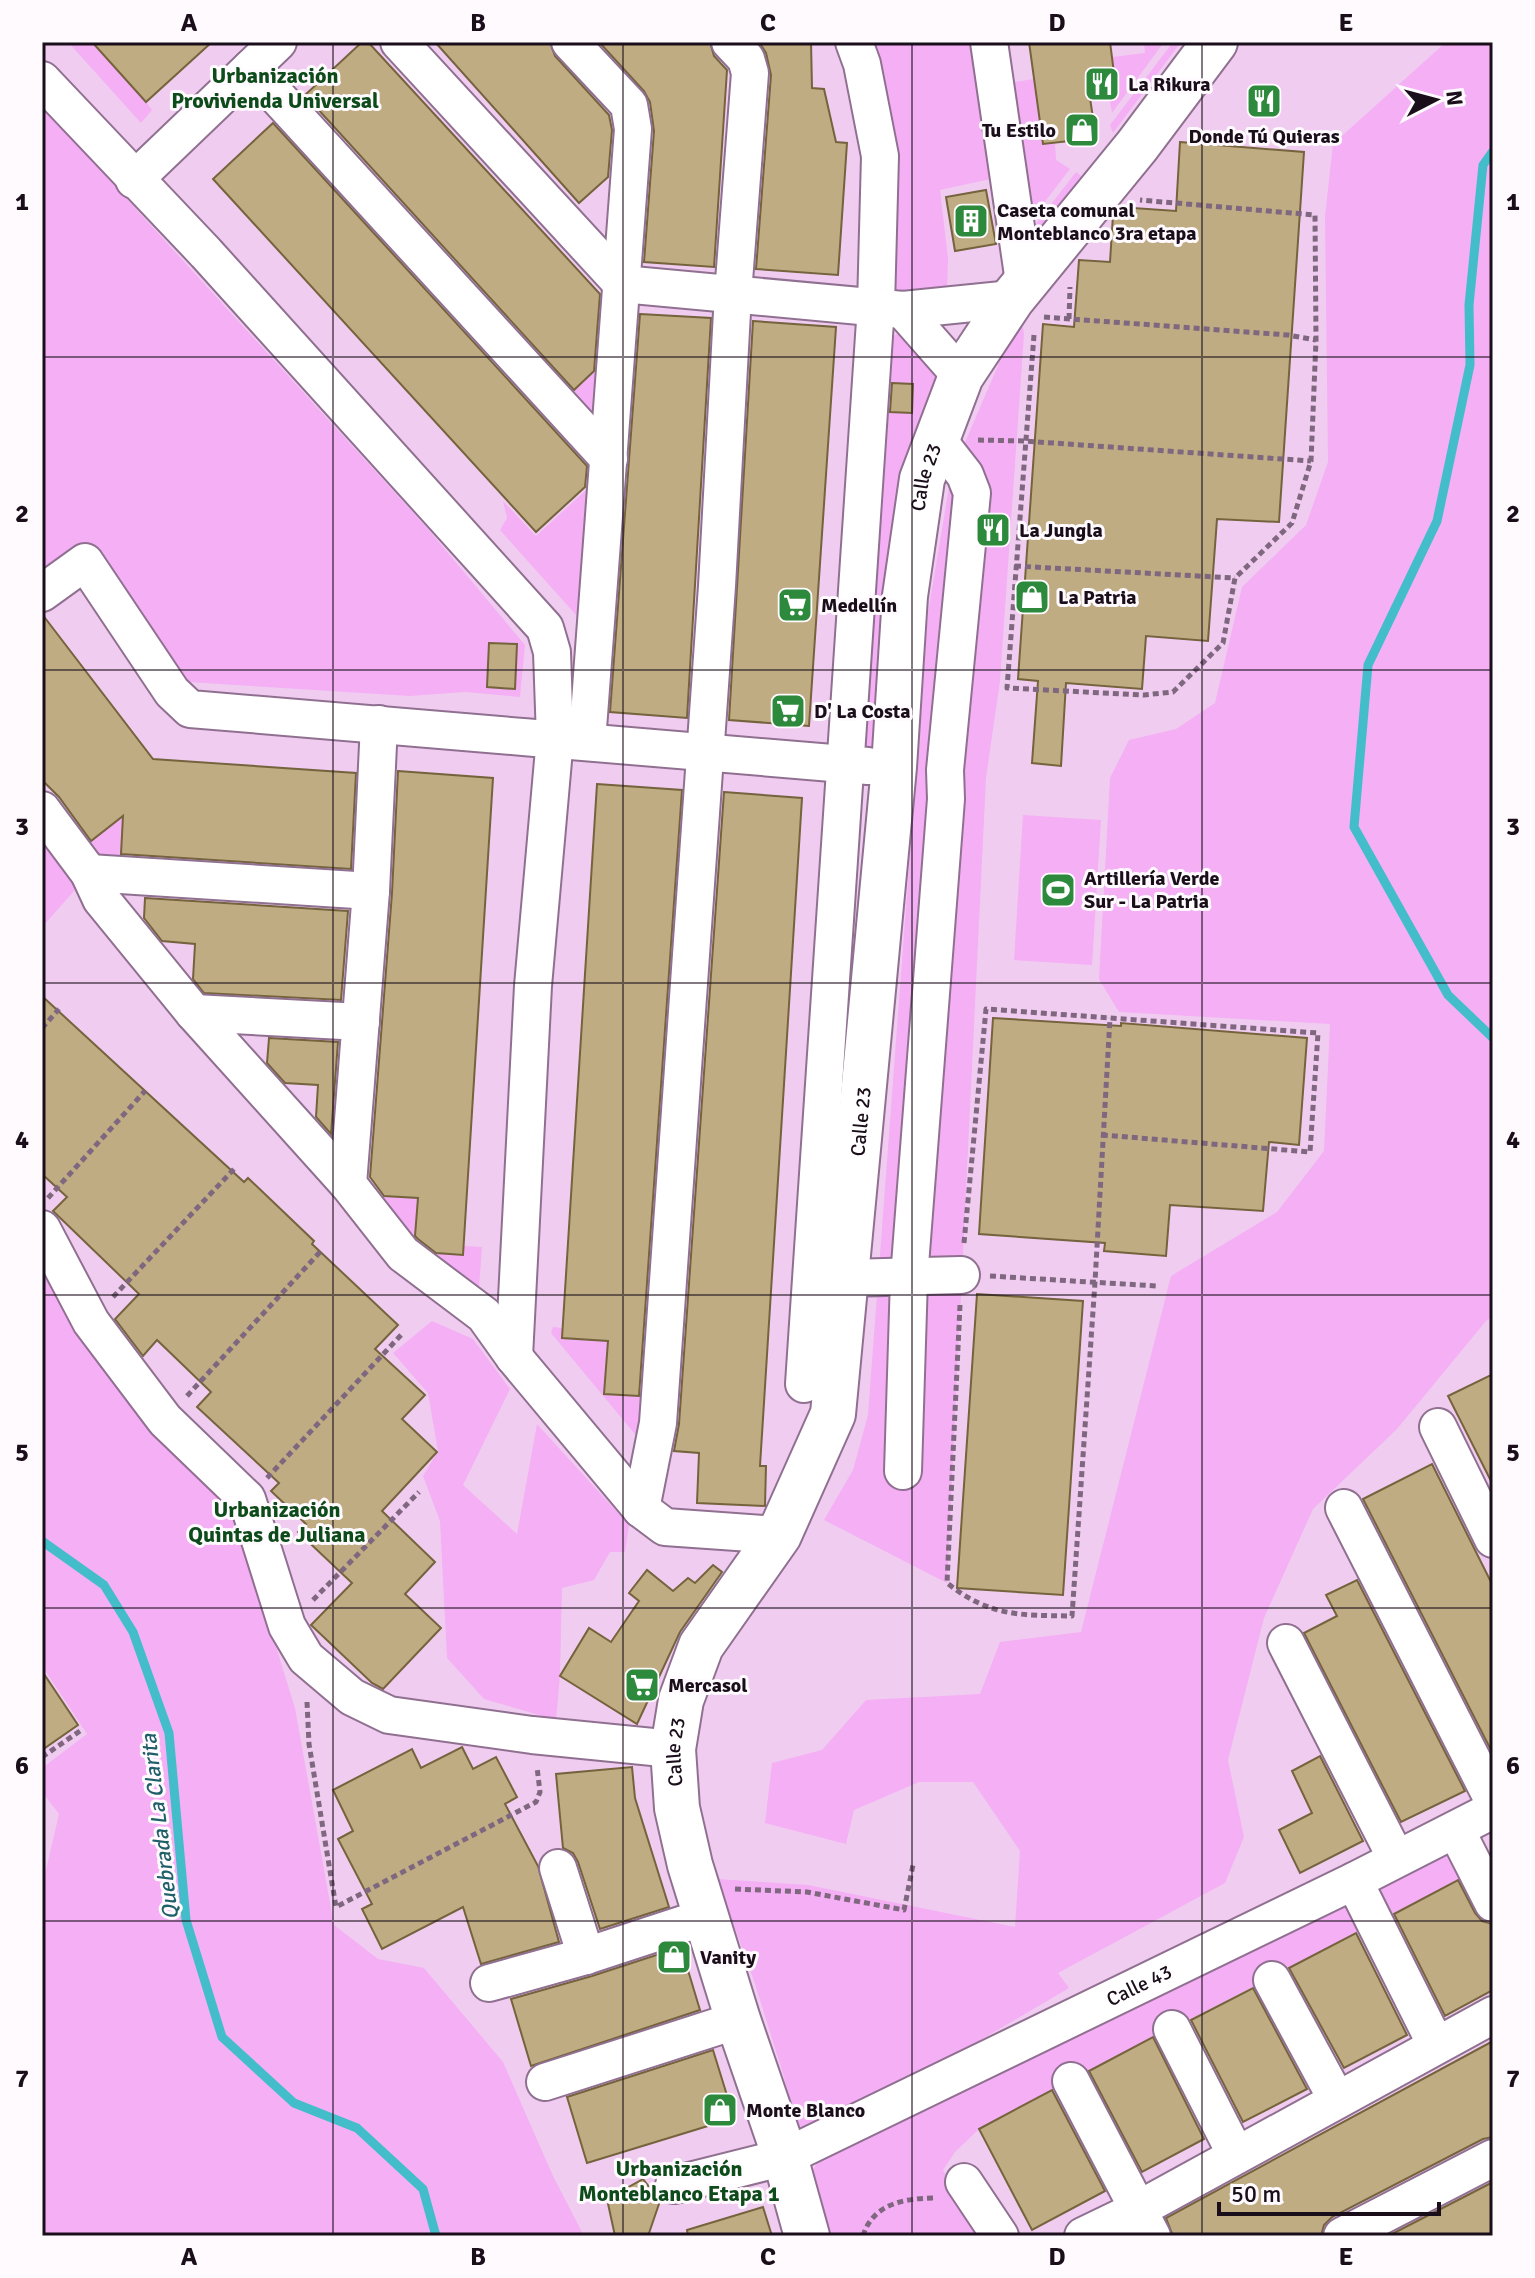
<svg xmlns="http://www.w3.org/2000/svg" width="1535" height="2278" font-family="Signika,sans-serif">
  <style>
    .green { fill: #f4aff5 }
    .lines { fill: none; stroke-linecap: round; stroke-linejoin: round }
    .stream { stroke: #44bdcb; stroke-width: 9 }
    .building { fill: #bfac83; stroke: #74633c; stroke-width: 2 }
    .minor-casing { stroke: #907090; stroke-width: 40 }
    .major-casing { stroke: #907090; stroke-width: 48 }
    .path { stroke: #7f687f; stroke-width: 5; stroke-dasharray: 6 4; stroke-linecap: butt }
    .minor { stroke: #fff; stroke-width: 36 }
    .major { stroke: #fff; stroke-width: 44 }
    .grid { fill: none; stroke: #1a0e1a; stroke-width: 2; stroke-opacity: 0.55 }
    .labels { text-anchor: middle; stroke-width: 6; stroke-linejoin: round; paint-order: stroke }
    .poi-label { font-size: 20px; font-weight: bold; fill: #1a0e1a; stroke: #fefafe; text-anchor: start }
    .street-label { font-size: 20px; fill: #1a0e1a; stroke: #fefafe }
    .neighbourhood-label { font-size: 22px; font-weight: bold; fill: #0e4b1a; stroke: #fefafe }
    .water-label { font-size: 22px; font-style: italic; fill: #1f6068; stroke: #fefafe }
    .neatline { fill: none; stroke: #1a0e1a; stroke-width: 3 }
    .grid-label { font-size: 26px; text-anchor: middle; font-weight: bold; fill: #1a0e1a }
  </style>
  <rect width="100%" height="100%" fill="#f0cdf0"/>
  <g class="green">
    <polygon points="68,42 92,42 146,102 152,110 141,123"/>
    <polygon points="870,42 974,42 995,178 940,190 948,258 947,291 903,300 894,291"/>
    <polygon points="1144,42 1164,42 1112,113 1109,96 1117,95 1112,57 1145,53"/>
    <polygon points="1173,42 1181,42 1113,133 1110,125"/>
    <polygon points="1446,42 1493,42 1493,1317 1486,1321 1397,1429 1313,1509 1264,1618 1228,1760 1244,1837 1225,1883 1058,1973 1069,1988 967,2048 806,2139 793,2126 784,2077 754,1981 717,1879 808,1885 1015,1927 1020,1851 973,1782 919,1782 854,1810 846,1844 765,1823 772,1763 822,1750 866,1700 980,1694 1000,1642 1081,1632 1171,1276 1277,1212 1324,1151 1330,1024 1119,1012 1099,979 1110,778 1129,740 1176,729 1215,703 1242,587 1306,525 1328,462 1325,216 1333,144"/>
    <polygon points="1034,79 1043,144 1055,143 1056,160 1070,169 1027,225 1000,84"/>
    <polygon points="42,106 427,528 525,645 520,697 465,692 410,696 188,682 93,548 83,543 71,547 42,573"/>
    <polygon points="1076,172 1081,176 1027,245 1026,237"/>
    <polygon points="1019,325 1023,328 1024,334 1000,681 986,778 947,1583 824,1520 853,1470 868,1415 928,613 951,475 1014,328"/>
    <polygon points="897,334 916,339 940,367 874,750 858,749 890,338"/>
    <polygon points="603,362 601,442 570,394"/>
    <polygon points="597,480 579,706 577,616 500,530 507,518 503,501 536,536"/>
    <polygon points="1023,815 1101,820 1092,965 1014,960"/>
    <polygon points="123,816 121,858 96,862 83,843 90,842"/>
    <polygon points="42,826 83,881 42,927"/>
    <polygon points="367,1195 418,1198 415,1251 462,1255 464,1246 482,1247 478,1301 414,1251"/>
    <polygon points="42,1261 228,1506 247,1553 295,1708 334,1925 378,1959 424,1968 503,2062 553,2176 584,2236 42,2236 42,1887 59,1814 42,1792 42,1768 87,1734 42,1666"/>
    <polygon points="432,1321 473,1339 510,1389 463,1485 517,1534 537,1424 629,1525 625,1552 610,1552 594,1580 562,1588 560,1676 556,1720 484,1699 447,1658 440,1521 423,1476 438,1451 428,1393 393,1353"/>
    <polygon points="553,1327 562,1328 562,1338 608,1341 605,1393 650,1396 649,1451 551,1333"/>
    <polygon points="1445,1847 1466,1876 1385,1919 1371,1883"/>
    <polygon points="1343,1895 1364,1929 979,2129 955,2152 943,2170 979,2236 829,2236 812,2172 820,2157"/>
  </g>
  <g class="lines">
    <g class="stream">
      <polyline points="1493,151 1483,165 1469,305 1470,365 1437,521 1368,665 1354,827 1448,995 1493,1038"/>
      <polyline points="42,1541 104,1585 133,1632 169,1733 186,1920 222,2037 294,2103 357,2128 423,2189 436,2236"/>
    </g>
  </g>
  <g class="building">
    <polygon points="92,42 212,42 146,102"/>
    <polygon points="362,42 368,42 600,294 594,371 574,390 305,95"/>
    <polygon points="435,42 550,42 555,56 609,115 612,130 608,177 579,203"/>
    <polygon points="599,42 710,42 714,56 727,70 714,267 644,262 654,131 650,102 644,91"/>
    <polygon points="759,42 811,42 812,88 824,89 836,142 847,143 838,275 756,269 771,75 766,53"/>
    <polygon points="1029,42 1110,42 1117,96 1090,98 1096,138 1043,144"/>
    <polygon points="273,123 587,466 585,487 536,532 213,179"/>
    <polygon points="1180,142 1304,152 1279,522 1217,519 1208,641 1146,636 1142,689 1066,683 1061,766 1032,763 1038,681 1018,679 1043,324 1074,327 1079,260 1110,262 1113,215 1119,207 1176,211"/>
    <polygon points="986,190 996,244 955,251 946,197"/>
    <polygon points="640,314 711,318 687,718 610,712"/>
    <polygon points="753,321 836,327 809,726 729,720"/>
    <polygon points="892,383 913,384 912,413 890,412"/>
    <polygon points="42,614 153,759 356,773 351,869 121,854 123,816 91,841 59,797 42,780"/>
    <polygon points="489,643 517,644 515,689 487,687"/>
    <polygon points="398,771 493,778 463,1255 436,1253 418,1239 415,1236 418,1198 384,1196 370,1177 392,893"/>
    <polygon points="597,784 682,790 639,1396 604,1394 608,1341 562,1338"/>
    <polygon points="724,792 802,798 760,1466 766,1466 765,1506 697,1503 699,1453 674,1451 679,1424"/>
    <polygon points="145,898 348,911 341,1000 204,993 193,979 195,944 162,941 144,918"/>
    <polygon points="42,996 244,1182 248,1178 314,1241 312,1244 398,1325 375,1349 425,1395 402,1419 437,1452 382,1511 435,1562 405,1594 441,1628 383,1689 372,1683 311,1625 352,1583 298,1532 306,1524 271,1491 279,1483 197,1407 211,1392 157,1340 143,1356 115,1319 139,1294 53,1211 67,1197 42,1174"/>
    <polygon points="993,1018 1121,1026 1121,1023 1307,1038 1299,1145 1269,1142 1263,1211 1170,1205 1166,1256 1104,1251 1105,1243 979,1234"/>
    <polygon points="269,1038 338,1042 331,1134 316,1117 318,1085 285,1083 267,1063"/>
    <polygon points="977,1294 1083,1301 1063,1595 957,1588"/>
    <polygon points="1493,1374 1493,1485 1448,1396"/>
    <polygon points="1432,1464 1493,1586 1493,1754 1363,1499"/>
    <polygon points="713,1565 722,1572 680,1632 637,1724 560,1676 589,1628 611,1642 639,1601 629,1593 647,1570 673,1591 688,1578 695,1583"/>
    <polygon points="1357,1580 1465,1791 1401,1822 1304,1633 1337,1616 1326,1595"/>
    <polygon points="42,1671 78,1725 42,1750"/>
    <polygon points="462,1747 473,1769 496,1757 517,1797 505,1804 538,1866 559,1942 481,1964 463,1907 382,1949 362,1909 372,1904 338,1839 353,1831 333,1790 412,1749 421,1768"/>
    <polygon points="1320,1756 1363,1841 1300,1873 1279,1830 1312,1813 1292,1771"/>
    <polygon points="632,1767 635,1798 669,1907 600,1929 578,1862 573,1853 563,1848 556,1774"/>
    <polygon points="1458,1880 1475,1913 1482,1921 1493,1924 1493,1990 1445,2016 1394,1914"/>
    <polygon points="1356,1933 1407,2035 1344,2068 1289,1968"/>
    <polygon points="681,1947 700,2010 531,2066 511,1999 592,1976"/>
    <polygon points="1253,1988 1307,2089 1243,2122 1191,2020"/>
    <polygon points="1153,2037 1204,2139 1142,2172 1089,2071"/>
    <polygon points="1493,2041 1493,2137 1483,2139 1332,2217 1324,2225 1321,2236 1173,2236 1166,2218"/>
    <polygon points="713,2050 734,2118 587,2163 567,2097"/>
    <polygon points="1052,2090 1105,2191 1032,2230 979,2129"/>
    <polygon points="643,2179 660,2201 648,2236 615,2236 607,2199"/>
    <polygon points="1493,2182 1493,2236 1388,2236"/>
    <polygon points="763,2207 772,2236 688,2236 687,2230"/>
  </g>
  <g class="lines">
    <defs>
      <g id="minor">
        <polyline points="399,42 622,284 903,310 1012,299"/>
        <polyline points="570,42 629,105 633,129 587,742"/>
        <polyline points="989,42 1024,282"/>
        <polyline points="251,68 609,459"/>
        <polyline points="42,80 206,253 545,628 552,652 555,738 533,986 514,1357"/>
        <polyline points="134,180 278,42"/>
        <polyline points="903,310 961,376"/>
        <path d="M 42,593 L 85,562 L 172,692 L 190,709 C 416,726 642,749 868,766"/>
        <polyline points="42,810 89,873 101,899 194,1013 348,1184 403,1254 484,1315 514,1357 641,1509 665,1527 779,1535"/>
        <polyline points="89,873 371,891"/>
        <polyline points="194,1013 361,1022"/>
        <polyline points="348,1184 371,891 379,724"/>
        <polyline points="42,1229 91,1322 165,1420 247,1499 287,1626 306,1658 352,1697 389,1715 532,1735 673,1749"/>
        <polyline points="847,1278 961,1275"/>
        <polyline points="804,1384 876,306 880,156 862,64 854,42"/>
        <polyline points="1438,1427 1493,1539"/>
        <polyline points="903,1471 909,1278 946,799 945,770 972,493 965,475 937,439"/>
        <polyline points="1344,1508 1493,1800"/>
        <polyline points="641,1509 658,1423 717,586 733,294 750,73 746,59 730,42"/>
        <polyline points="1286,1643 1396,1858"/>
        <polyline points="1456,1830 1493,1903"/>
        <polyline points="558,1868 586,1956"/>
        <polyline points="1354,1881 1436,2045"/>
        <polyline points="1272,1980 1337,2100"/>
        <polyline points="489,1983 586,1956 708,1916"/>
        <polyline points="1172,2029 1236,2155"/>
        <polyline points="1071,2081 1152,2236"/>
        <polyline points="545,2082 738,2020"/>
        <polyline points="964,2182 1000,2236"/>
        <path id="s1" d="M 674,2185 L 785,2157 L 1354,1881 L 1493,1810"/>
        <polyline points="1083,2236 1139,2209 1493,2015"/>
        <polyline points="1342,2236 1493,2158"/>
      </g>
      <g id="major">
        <path id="s2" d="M 807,2236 L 785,2157 L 738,2020 L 690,1865 L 677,1808 L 673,1749 L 681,1700 L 701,1646 L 779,1535 L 833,1414 L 894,767 L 905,596 L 922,479 L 961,376 L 1012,299 L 1137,146 L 1215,42"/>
      </g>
    </defs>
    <use href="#minor" class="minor-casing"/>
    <use href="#major" class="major-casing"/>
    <g class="path">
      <polyline points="1044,317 1288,335 1316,340"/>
      <polyline points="1069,319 1070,287"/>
      <polyline points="1034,335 1007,688 1144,695 1173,692 1223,643 1235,578 1292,523 1311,461 1316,340 1315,215 1140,200"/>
      <polyline points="978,440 1024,441 1311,461"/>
      <polyline points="1015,566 1235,578"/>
      <polyline points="42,1028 59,1009"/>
      <polyline points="48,1198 145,1091"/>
      <polyline points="964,1243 986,1009 1318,1033 1310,1152 1103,1135"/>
      <polyline points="990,1276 1157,1286"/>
      <polyline points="113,1297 234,1169"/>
      <path d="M 960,1305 L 947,1583 C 990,1617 1020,1615 1072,1616 L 1095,1282 L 1110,1018"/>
      <polyline points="187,1396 320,1252"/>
      <polyline points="267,1478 402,1334"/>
      <polyline points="313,1600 419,1492"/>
      <polyline points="307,1702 309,1744 336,1907 536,1802 540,1792 537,1767"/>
      <polyline points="42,1757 80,1731"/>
      <polyline points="735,1889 807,1892 904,1910 913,1865"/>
      <path d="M 863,2236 C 873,2202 908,2198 937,2198"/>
    </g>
    <use href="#minor" class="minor"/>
    <use href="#major" class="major"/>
  </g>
  <path class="grid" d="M 333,42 L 333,2236M 623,42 L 623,2236M 912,42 L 912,2236M 1202,42 L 1202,2236M 42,357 L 1493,357M 42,670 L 1493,670M 42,983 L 1493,983M 42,1295 L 1493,1295M 42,1608 L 1493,1608M 42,1921 L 1493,1921"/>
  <defs>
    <symbol id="restaurant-square" viewBox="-11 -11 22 22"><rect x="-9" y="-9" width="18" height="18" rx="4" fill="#2d8a3c" stroke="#fefafe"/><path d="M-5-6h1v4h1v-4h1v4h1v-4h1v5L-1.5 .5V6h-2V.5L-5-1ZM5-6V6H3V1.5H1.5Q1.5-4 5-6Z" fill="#fff"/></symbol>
    <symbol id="shop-square" viewBox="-11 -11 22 22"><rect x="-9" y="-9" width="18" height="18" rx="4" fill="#2d8a3c" stroke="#fefafe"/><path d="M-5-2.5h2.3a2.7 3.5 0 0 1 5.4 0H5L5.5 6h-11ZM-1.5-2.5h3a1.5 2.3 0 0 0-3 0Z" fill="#fff"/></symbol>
    <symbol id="building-square" viewBox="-11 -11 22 22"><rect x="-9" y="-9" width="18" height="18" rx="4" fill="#2d8a3c" stroke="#fefafe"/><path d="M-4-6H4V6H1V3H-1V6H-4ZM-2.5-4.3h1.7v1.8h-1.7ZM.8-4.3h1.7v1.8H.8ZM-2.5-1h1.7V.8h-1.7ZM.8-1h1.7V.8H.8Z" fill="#fff"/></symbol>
    <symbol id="supermarket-square" viewBox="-11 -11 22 22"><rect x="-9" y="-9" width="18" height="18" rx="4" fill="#2d8a3c" stroke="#fefafe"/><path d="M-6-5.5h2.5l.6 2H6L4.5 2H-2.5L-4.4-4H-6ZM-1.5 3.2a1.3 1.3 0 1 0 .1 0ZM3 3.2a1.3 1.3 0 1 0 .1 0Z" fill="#fff"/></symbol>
    <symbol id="stadium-square" viewBox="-11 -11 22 22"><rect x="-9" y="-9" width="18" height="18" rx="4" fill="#2d8a3c" stroke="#fefafe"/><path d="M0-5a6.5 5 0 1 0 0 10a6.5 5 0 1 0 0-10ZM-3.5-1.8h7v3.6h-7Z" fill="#fff"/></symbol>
  </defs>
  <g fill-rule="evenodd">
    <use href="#restaurant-square" x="1082" y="64" width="40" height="40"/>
    <use href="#restaurant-square" x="1244" y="81" width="40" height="40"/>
    <use href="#shop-square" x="1062" y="110" width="40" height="40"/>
    <use href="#building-square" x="951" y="201" width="40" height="40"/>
    <use href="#restaurant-square" x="973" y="510" width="40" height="40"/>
    <use href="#shop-square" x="1012" y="577" width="40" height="40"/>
    <use href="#supermarket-square" x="775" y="585" width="40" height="40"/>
    <use href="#supermarket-square" x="768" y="691" width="40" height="40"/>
    <use href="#stadium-square" x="1038" y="870" width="40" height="40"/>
    <use href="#supermarket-square" x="622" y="1665" width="40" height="40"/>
    <use href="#shop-square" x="654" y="1937" width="40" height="40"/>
    <use href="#shop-square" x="700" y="2090" width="40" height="40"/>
  </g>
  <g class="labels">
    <g class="poi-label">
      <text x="1128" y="91">La Rikura</text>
      <text x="1056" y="137" text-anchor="end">Tu Estilo</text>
      <text x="1264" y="143" text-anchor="middle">Donde Tú Quieras</text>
      <text x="997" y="217">Caseta comunal<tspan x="997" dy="23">Monteblanco 3ra etapa</tspan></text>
      <text x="1019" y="537">La Jungla</text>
      <text x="1058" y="604">La Patria</text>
      <text x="821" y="612">Medellín</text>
      <text x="814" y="718">D' La Costa</text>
      <text x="1084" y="885">Artillería Verde<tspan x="1084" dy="23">Sur - La Patria</tspan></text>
      <text x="668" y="1692">Mercasol</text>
      <text x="700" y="1964">Vanity</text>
      <text x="746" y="2117">Monte Blanco</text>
    </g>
    <g class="street-label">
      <text dy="7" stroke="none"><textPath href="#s2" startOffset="1824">Calle 23</textPath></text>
      <text dy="7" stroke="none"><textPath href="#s2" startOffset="1176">Calle 23</textPath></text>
      <text dy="7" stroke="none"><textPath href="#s2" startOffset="504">Calle 23</textPath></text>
      <text dy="7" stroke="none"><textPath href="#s1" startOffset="508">Calle 43</textPath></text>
    </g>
    <g class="neighbourhood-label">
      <text x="275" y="83">Urbanización<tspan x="275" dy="25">Provivienda Universal</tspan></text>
      <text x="277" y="1517">Urbanización<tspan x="277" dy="25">Quintas de Juliana</tspan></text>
      <text x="679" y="2176">Urbanización<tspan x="679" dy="25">Monteblanco Etapa 1</tspan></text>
    </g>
    <g class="water-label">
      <text transform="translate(159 1827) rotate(-97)" y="8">Quebrada La Clarita</text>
    </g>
  </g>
  <rect width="1535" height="2278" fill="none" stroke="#fefafe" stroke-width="88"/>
  <g transform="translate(1435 100) rotate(84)" stroke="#fefafe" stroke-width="6" paint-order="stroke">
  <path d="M0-6L14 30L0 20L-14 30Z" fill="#1a0e1a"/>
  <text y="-12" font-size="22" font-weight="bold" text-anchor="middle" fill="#1a0e1a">N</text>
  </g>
  <path d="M1219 2202v12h220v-12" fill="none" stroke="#1a0e1a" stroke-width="4"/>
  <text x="1231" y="2202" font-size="24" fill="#1a0e1a" stroke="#fefafe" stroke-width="6" paint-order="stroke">50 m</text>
  <rect x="44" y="44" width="1447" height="2190" class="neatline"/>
  <g class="grid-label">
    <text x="189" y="31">A</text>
    <text x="478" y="31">B</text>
    <text x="768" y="31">C</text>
    <text x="1057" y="31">D</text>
    <text x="1346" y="31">E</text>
    <text x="22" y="210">1</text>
    <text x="1513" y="210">1</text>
    <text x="22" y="522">2</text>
    <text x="1513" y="522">2</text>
    <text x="22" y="835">3</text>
    <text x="1513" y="835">3</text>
    <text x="22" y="1148">4</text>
    <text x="1513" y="1148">4</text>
    <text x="22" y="1461">5</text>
    <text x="1513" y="1461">5</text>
    <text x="22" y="1774">6</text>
    <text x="1513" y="1774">6</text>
    <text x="22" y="2087">7</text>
    <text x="1513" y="2087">7</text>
    <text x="189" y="2265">A</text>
    <text x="478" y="2265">B</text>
    <text x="768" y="2265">C</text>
    <text x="1057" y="2265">D</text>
    <text x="1346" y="2265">E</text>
  </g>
</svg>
